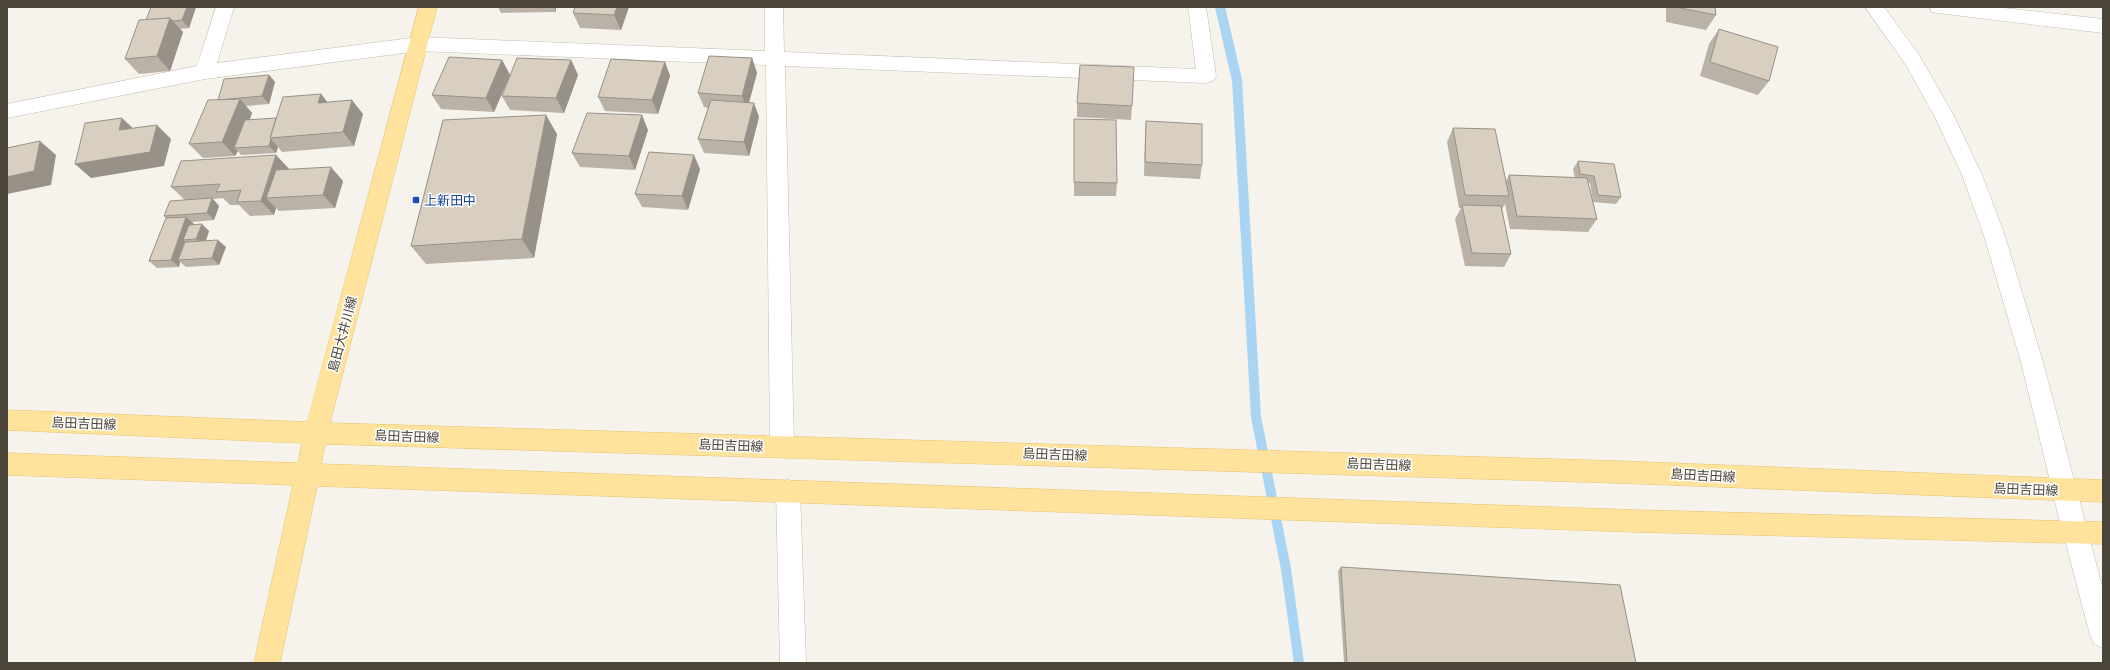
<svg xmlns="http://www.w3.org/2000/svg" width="2110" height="670" font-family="Quicksand,'Noto Sans JP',sans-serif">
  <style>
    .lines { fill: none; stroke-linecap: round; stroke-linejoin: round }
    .stream { stroke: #a9d4f2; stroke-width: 10 }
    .minor-casing { stroke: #c2bbae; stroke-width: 1 }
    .major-casing { stroke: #e6c16a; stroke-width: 1 }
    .minor { fill: #fff; fill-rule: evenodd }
    .major { fill: #ffe39c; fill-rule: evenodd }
    .wall { fill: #bab2a6 }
    .shaded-wall { fill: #979187 }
    .building { fill: #d8cfc1; stroke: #979187 }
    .transit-dot { fill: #1a4fb4; stroke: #fff; stroke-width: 1.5 }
    .labels { text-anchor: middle; stroke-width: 3; stroke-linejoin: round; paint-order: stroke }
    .transit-label { font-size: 13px; fill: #164399; stroke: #fff; text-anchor: start }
    .street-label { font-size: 13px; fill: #4b4439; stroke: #fff }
  </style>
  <rect width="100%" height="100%" fill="#f6f3ec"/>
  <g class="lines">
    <polyline class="stream" points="1220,7 1237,80 1256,417 1286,569 1299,663"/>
    <defs>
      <g id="minor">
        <polygon points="216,7 234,7 217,63 419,37 765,51 765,7 783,7 784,52 1196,69 1188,7 1206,7 1216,76 1213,81 1206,83 785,66 794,446 790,453 782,457 774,453 770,446 766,65 419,51 205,79 7,118 7,104 197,66"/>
        <polygon points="1865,7 1884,7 1919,55 1954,116 1982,175 2005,236 2043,362 2103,590 2103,648 2094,644 2090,635 2056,506 2021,362 1984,236 1962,175 1935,117 1906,65"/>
        <polygon points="1929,7 1995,7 2103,19 2103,33 1938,13 1932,12"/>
        <polygon points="788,480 796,483 800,491 806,663 780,663 776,491 780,483"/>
      </g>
      <polygon id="major" points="419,7 437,7 330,423 1618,461 2103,480 2103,502 1618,483 325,444 321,464 1635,510 2103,522 2103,544 1635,532 317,486 280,663 254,663 293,485 7,475 7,453 298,463 302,443 7,430 7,410 307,422"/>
    </defs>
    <use href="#minor" class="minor-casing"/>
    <use href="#major" class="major-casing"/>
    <use href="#minor" class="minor"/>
    <use href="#major" class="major"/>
  </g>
  <g class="wall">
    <polygon points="196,7 189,28 180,29 183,32 170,71 139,74 125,59 146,20"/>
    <polygon points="498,7 556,7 556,12 501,13"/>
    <polygon points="629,7 621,30 580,28 573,13"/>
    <polygon points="1666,7 1715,7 1716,15 1706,30 1666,22"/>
    <polygon points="1719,29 1769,81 1758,95 1700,76 1709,44"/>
    <polygon points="752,58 757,73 749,102 759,117 749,156 704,153 698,139 708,108 704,107 698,93"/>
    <polygon points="502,60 510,75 494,112 441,109 432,95"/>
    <polygon points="571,60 578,75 564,113 510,110 502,96"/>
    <polygon points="665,62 670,76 658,114 605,111 598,97"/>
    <polygon points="269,75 275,82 269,104 246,106 252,113 250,120 276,118 321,94 327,102 363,114 354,146 282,152 278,147 276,153 241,155 238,151 235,156 203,158 189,144 218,100"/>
    <polygon points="1077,103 1132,106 1131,120 1077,117"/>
    <polygon points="1074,119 1117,183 1116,196 1074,196"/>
    <polygon points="1146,121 1202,165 1200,179 1144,176 1145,135"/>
    <polygon points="1453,128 1506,181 1509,175 1575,178 1573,169 1578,161 1621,197 1616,204 1593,202 1590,183 1588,183 1597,219 1588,232 1510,229 1505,204 1502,209 1511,254 1504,267 1465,266 1455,219 1461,208 1459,208 1447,142"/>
    <polygon points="648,130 635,170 580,167 572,153"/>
    <polygon points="557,134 534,258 426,264 411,246"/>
    <polygon points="276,155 289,169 288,170 343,181 335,208 279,211 276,208 274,215 250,216 239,205 230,205 223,198 213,199 219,206 214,220 192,222 194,224 209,231 206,241 226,247 219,265 186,267 180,262 179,267 157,268 149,261 166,218 164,216 185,200 171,187"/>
    <polygon points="700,169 688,210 642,207 635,194"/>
    <polygon points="1341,567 1636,663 1344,663 1338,571"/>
  </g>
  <g class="shaded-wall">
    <polygon points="187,7 196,7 189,28 182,20"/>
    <polygon points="554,7 556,7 556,12"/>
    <polygon points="617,7 629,7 621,30 614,15"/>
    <polygon points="170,18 183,32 170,71 157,56"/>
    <polygon points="752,58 757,73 747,110 742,96"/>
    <polygon points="502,60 510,75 494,112 486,98"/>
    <polygon points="571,60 578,75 564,113 556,98"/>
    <polygon points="665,62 670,76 658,114 652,100"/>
    <polygon points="269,75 275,82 269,104 262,96"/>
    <polygon points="321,94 332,108 318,103"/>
    <polygon points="240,99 252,113 239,147 234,148 238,151 235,156 222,142"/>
    <polygon points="352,100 363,114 354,146 343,132"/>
    <polygon points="754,103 759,117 749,156 744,142"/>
    <polygon points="546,115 557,134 534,258 522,239"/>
    <polygon points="642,115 648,130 635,170 629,156"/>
    <polygon points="122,118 137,132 119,130"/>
    <polygon points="157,125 171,139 164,166 91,178 75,164"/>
    <polygon points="271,139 278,147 276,153 269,146"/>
    <polygon points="40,141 56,155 51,185 7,194 7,177"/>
    <polygon points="276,155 289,169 280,197 266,198 276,208 274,215 261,201"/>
    <polygon points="694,155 700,169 688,210 682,196"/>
    <polygon points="331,167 343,181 335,208 323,195"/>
    <polygon points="212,198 219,206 214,220 207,213"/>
    <polygon points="186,217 194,224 188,240 183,240 187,244 178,260 180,262 179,267 171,260"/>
    <polygon points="202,224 209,231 204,246 196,239"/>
    <polygon points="218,240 226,247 219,265 212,258"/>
  </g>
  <g class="building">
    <polygon points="151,7 187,7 182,20 173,21 170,18 146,20"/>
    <polygon points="575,7 617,7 614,15 573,13"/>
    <polygon points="1675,7 1715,7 1716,15"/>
    <polygon points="170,18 157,56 125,59 139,20"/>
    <polygon points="1719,29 1778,47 1769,81 1710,62"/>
    <polygon points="709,56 752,58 742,96 698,93"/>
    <polygon points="449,57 502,60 486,98 432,95"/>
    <polygon points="517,58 571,60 556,98 502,96"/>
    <polygon points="611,59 665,62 652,100 598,97"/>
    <polygon points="1080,65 1134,67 1132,106 1077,103"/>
    <polygon points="269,75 262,96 218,100 224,79"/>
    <polygon points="321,94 318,103 352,100 343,132 270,138 283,97"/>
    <polygon points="240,99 222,142 189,144 208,100"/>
    <polygon points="711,100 754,103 744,142 698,139"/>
    <polygon points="587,113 642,115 629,156 572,153"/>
    <polygon points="546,115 522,239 411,246 443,120"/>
    <polygon points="122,118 119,130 157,125 150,152 75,164 85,123"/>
    <polygon points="276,118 270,138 271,139 269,146 234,148 245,120"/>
    <polygon points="1074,119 1116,120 1117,183 1074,182"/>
    <polygon points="1146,121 1202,124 1202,165 1145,162"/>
    <polygon points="1453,128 1495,129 1509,196 1465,195"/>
    <polygon points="40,141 34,171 7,177 7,148"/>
    <polygon points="649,152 694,155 682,196 635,194"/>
    <polygon points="276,155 261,201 237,202 241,190 216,192 220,184 171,187 181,161"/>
    <polygon points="1578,161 1614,164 1621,197 1598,195 1594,176 1580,174"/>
    <polygon points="331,167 323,195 266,198 276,170"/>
    <polygon points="1509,175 1587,178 1597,219 1517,216"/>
    <polygon points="212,198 207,213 164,216 170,201"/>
    <polygon points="1462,205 1501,206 1511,254 1472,253"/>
    <polygon points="186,217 171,260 149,261 166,218"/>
    <polygon points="202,224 196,239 183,240 189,225"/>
    <polygon points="218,240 212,258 178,260 185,242"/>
    <polygon points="1341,567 1620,585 1636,663 1347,663"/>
  </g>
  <rect class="transit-dot" x="412" y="196" width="8" height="8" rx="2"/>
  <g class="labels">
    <g class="transit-label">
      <text x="424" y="205">上新田中</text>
    </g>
    <g class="street-label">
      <text transform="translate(342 334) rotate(-75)" y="5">島田大井川線</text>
      <text transform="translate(84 423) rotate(2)" y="5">島田吉田線</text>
      <text transform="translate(407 436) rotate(2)" y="5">島田吉田線</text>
      <text transform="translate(731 445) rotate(2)" y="5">島田吉田線</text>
      <text transform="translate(1055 454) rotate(2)" y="5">島田吉田線</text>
      <text transform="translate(1379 464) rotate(2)" y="5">島田吉田線</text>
      <text transform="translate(1703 475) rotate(3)" y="5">島田吉田線</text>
      <text transform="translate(2026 489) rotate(2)" y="5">島田吉田線</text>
    </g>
  </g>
  <rect width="2110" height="670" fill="none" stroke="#4b4439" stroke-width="16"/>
</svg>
